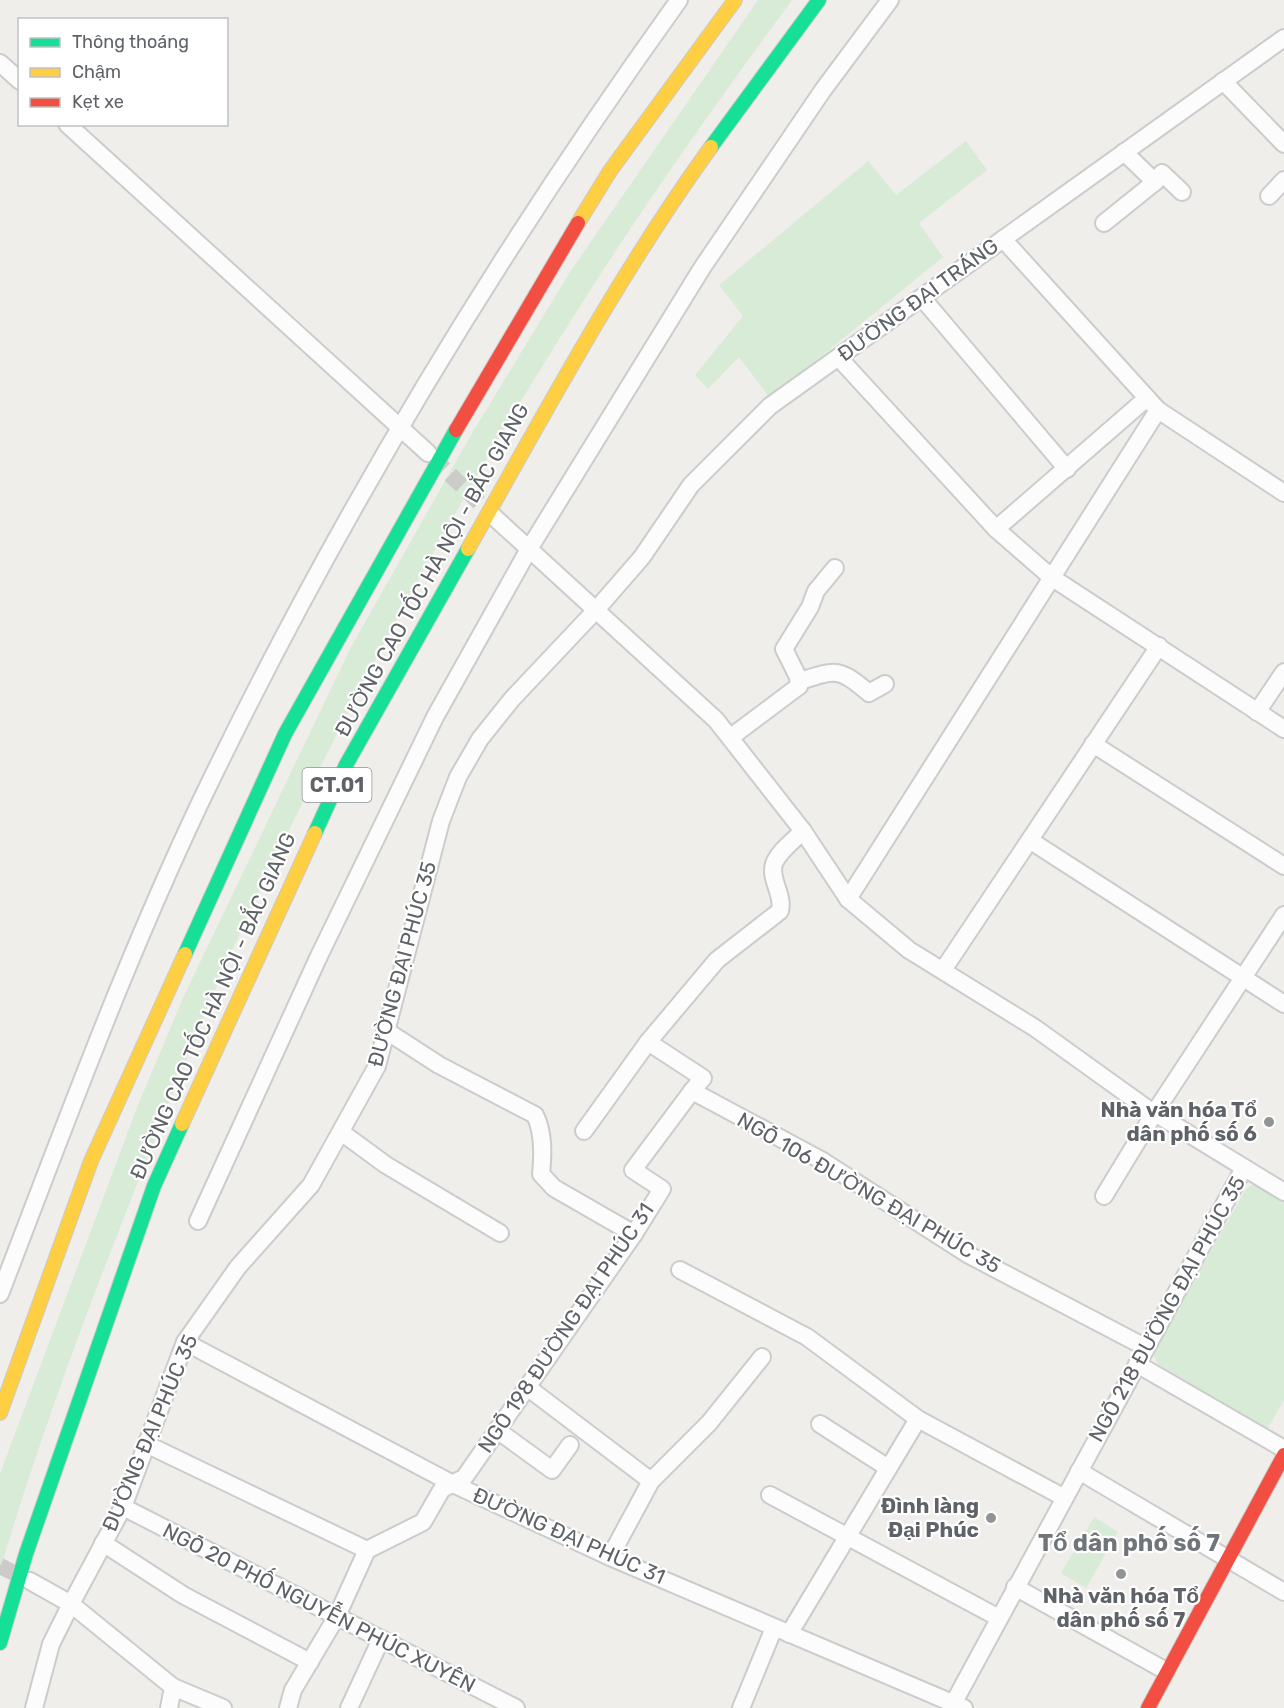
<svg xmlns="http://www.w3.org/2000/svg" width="1284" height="1708" font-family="Rubik,sans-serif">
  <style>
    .green { fill: #d8ebd6 }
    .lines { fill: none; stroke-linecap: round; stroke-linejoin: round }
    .street-tunnel { stroke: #cbcbca; stroke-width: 16; stroke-dasharray: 16 8; stroke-linecap: butt }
    .street-casing { stroke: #cbcccc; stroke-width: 20 }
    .fast-casing { stroke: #cacacb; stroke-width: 16 }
    .slow-casing { stroke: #cacacb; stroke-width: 16 }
    .jam-casing { stroke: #cacacb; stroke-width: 16 }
    .street { stroke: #fdfcfc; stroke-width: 16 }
    .fast { stroke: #16e098; stroke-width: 14 }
    .slow { stroke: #ffcf43; stroke-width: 14 }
    .jam { stroke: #f24e42; stroke-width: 14 }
    .poi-dot { fill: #919496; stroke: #fff; stroke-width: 2 }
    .labels { text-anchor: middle; stroke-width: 4.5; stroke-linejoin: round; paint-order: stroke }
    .shield { fill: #fff; stroke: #8f9295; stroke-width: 1.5 }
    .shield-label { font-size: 20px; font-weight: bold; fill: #5f6368 }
    .street-label { font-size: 21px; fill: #5f6368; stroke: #fff }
    .poi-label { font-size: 21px; font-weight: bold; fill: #5f6368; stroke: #fff; text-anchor: end }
    .quarter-label { font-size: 24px; font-weight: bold; fill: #70757a; stroke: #fff }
  </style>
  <rect width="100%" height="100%" fill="#efeeea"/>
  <g class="green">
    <path d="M 758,0 L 792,0 C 717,102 643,206 575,314 C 458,498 354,693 260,890 C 220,973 187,1059 153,1144 C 97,1284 43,1425 0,1570 L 0,1474 L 136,1110 L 183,998 L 351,647 L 471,435 L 570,272 Z"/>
    <polygon points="966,141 987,170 919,223 943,257 770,398 739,357 708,389 695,375 743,316 719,285 868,161 896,195"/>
    <polygon points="1256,1182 1284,1199 1284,1400 1267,1429 1158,1364 1153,1354 1246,1189"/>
    <polygon points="1094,1517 1118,1532 1086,1588 1061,1573"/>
  </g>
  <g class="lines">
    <g class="street-tunnel">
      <polyline points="433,458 492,515"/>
      <polyline points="0,1566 26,1579"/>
    </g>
    <defs>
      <g id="street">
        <polyline points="0,63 20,81"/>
        <polyline points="1223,81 1284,144"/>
        <polyline points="67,124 428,453"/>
        <polyline points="1124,152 1155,182 1162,173 1182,192"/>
        <polyline points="1269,196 1284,180"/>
        <polyline points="1104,223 1155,182"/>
        <polyline points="1003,239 1158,410 1284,493"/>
        <polyline points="923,299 1067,469"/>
        <polyline points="839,358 996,529 1051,577 1284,729"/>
        <polyline points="493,516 716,720 803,831 848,899 909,950 1035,1028 1145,1107 1284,1192"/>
        <polyline points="996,529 1147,398"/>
        <path d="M 800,681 C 837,669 839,668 869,693 L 885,684"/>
        <polyline points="1257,712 1284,672"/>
        <polyline points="731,737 799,686 798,677 784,649 810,607 816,591 835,568"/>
        <polyline points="1093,744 1284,866"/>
        <path d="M 803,831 C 794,840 778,852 774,864 C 769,879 784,894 780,911 L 717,960 L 648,1042 L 703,1078 L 692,1091 L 821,1160 L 969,1255 L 1145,1347"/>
        <polyline points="1031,841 1284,1004"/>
        <polyline points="848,899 1158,410"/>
        <polyline points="943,970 1159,646"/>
        <path d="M 385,1030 L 439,1065 L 535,1115 C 544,1133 543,1155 541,1174 L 554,1188 L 634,1234"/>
        <polyline points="584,1131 648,1042"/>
        <polyline points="341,1132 386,1165 500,1233"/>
        <polyline points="1104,1196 1155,1112 1284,915"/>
        <polyline points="198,1221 319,956 435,717 529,549 702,268 823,90 890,0"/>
        <polyline points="680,1270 807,1337 918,1419 1063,1497"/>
        <path d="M 0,1294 C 67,1120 131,944 213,776 C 345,505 503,245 679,0"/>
        <polyline points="185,1342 453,1484 610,1557 964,1708"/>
        <polyline points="1137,1364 1284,1449"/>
        <polyline points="527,1387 651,1481"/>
        <polyline points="820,1424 888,1468"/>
        <polyline points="497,1430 552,1470 570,1445"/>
        <polyline points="146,1444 367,1550"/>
        <polyline points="1079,1471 1284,1592"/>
        <polyline points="770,1495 999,1618"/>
        <polyline points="123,1507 516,1708"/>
        <polyline points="103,1543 183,1595 310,1662"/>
        <polyline points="610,1557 651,1481 709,1423 762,1357"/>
        <polyline points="30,1581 71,1604 51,1644 34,1708"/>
        <polyline points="1015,1587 1166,1671"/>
        <polyline points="789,1634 918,1419"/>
        <polyline points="173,1687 223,1708"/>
        <polyline points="953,1704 1244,1168"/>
        <polyline points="169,1708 173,1687 71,1604 123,1507 185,1342 238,1267 311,1185 377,1066 441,821 458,777 480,739 512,699 596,610 642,557 691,485 770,406 1284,38"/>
        <polyline points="288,1708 293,1690 337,1616 367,1550 423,1522 442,1489 464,1478 634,1234 662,1189 633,1170 692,1091"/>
        <polyline points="349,1708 381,1639"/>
        <polyline points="741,1708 774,1628"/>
      </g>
      <g id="fast">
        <polyline points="711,147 819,0"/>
        <polyline points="315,833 346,765 468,549"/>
        <polyline points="185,954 285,734 456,430"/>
        <polyline points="0,1643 26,1554 154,1186 182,1124"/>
      </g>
      <g id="slow">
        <polyline points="578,223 610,171 735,0"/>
        <path d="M 468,549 C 545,413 619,274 711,147"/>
        <polyline points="182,1124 315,833"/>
        <polyline points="0,1413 91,1161 185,954"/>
      </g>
      <g id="jam">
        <polyline points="456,430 578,223"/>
        <polyline points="1148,1708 1284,1455"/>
      </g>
    </defs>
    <use href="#street" class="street-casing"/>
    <use href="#fast" class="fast-casing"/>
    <use href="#slow" class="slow-casing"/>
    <use href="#jam" class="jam-casing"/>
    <use href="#street" class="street"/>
    <use href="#fast" class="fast"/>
    <use href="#slow" class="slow"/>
    <use href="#jam" class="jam"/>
  </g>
  <g class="poi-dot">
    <circle cx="1269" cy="1122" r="6"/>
    <circle cx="991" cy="1518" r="6"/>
    <circle cx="1121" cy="1574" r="6"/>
  </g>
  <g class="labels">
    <rect class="shield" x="302.5" y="768" width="69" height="34" rx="4.5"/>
    <g class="shield-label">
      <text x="337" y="792">CT.01</text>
    </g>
    <g class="street-label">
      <text transform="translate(918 300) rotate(-36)" y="7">ĐƯỜNG ĐẠI TRÁNG</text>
      <text transform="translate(432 570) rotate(-61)" y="7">ĐƯỜNG CAO TỐC HÀ NỘI - BẮC GIANG</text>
      <text transform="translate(402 964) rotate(-75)" y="7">ĐƯỜNG ĐẠI PHÚC 35</text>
      <text transform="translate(213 1006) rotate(-66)" y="7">ĐƯỜNG CAO TỐC HÀ NỘI - BẮC GIANG</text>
      <text transform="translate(869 1193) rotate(30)" y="7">NGÕ 106 ĐƯỜNG ĐẠI PHÚC 35</text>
      <text transform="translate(1167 1309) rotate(-61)" y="7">NGÕ 218 ĐƯỜNG ĐẠI PHÚC 35</text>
      <text transform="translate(566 1328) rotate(-56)" y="7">NGÕ 198 ĐƯỜNG ĐẠI PHÚC 31</text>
      <text transform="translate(150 1433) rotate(-67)" y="7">ĐƯỜNG ĐẠI PHÚC 35</text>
      <text transform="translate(569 1536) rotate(24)" y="7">ĐƯỜNG ĐẠI PHÚC 31</text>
      <text transform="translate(319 1608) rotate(27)" y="7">NGÕ 20 PHỐ NGUYỄN PHÚC XUYÊN</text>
    </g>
    <g class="poi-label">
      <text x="1257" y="1117">Nhà văn hóa Tổ<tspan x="1257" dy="24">dân phố số 6</tspan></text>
      <text x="979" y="1513">Đình làng<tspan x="979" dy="24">Đại Phúc</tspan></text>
      <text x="1121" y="1603" text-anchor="middle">Nhà văn hóa Tổ<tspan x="1121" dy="24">dân phố số 7</tspan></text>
    </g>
    <g class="quarter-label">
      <text x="1129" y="1551">Tổ dân phố số 7</text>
    </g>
  </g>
  <rect x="18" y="18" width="210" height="108" fill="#ffffff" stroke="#bfc1c3" stroke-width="1.5"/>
  <rect x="30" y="38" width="30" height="9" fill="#16e098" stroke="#bfc1c3" stroke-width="1.5"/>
  <text x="72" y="48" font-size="18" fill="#5f6368">Thông thoáng</text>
  <rect x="30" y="68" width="30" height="9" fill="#ffcf43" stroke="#bfc1c3" stroke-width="1.5"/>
  <text x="72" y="78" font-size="18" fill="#5f6368">Chậm</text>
  <rect x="30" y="98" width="30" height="9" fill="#f24e42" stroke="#bfc1c3" stroke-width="1.5"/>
  <text x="72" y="108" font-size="18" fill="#5f6368">Kẹt xe</text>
</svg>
